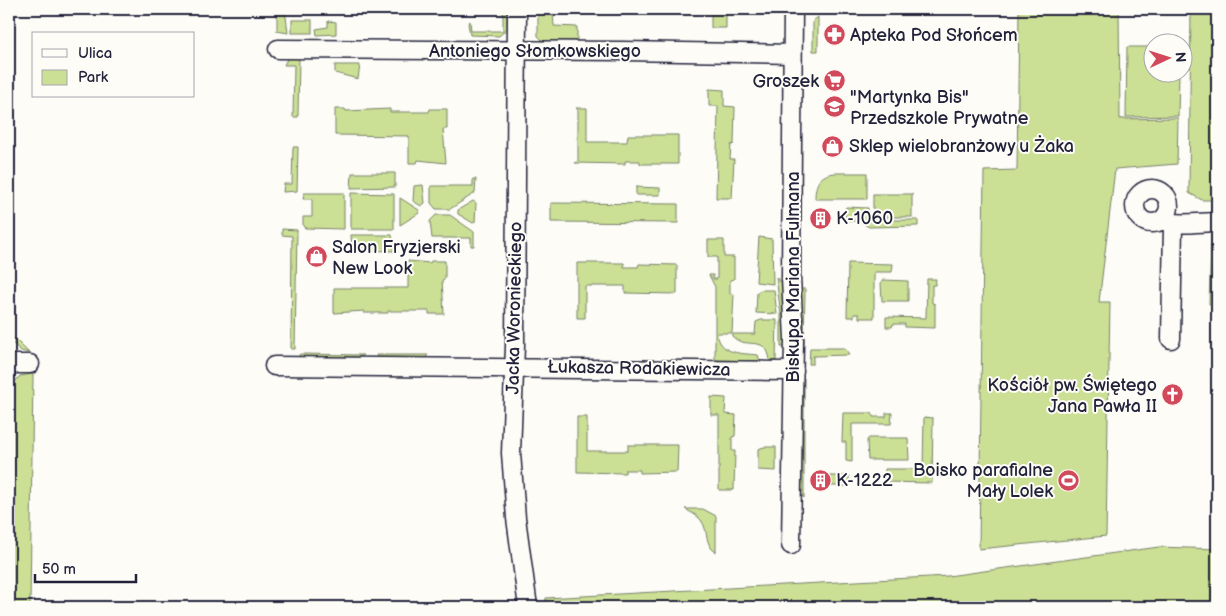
<svg xmlns="http://www.w3.org/2000/svg" width="1226" height="616" font-family="'Balsamiq Sans',sans-serif">
  <style>
    .green { fill: #cce095; stroke: #778168 }
    .lines { fill: none; stroke-linecap: round; stroke-linejoin: round }
    .minor-casing { stroke: #22223b; stroke-width: 21 }
    .minor { stroke: #fdfcf7; stroke-width: 18 }
    .labels { text-anchor: middle; stroke-width: 4; stroke-linejoin: round; paint-order: stroke }
    .poi-label { font-size: 18px; fill: #22223b; stroke: #fdfcf7; text-anchor: start }
    .street-label { font-size: 18px; fill: #22223b; stroke: #fdfcf7 }
  </style>
  <rect width="100%" height="100%" fill="#fdfcf7"/>
  <filter id="ink" filterUnits="userSpaceOnUse"><feTurbulence type="fractalNoise" baseFrequency=".02" numOctaves="2"/><feDisplacementMap in="SourceGraphic" scale="10" xChannelSelector="R" yChannelSelector="G"/><feConvolveMatrix kernelMatrix="1 2 1 2 8 2 1 2 1" color-interpolation-filters="sRGB"/></filter>
  <g filter="url(#ink)">
    <g class="green">
      <polygon points="9,9 14,9 12,236 9,314 12,336 29,353 21,351 9,340"/>
      <polygon points="277,9 285,9 288,33 277,31"/>
      <polygon points="503,9 507,9 507,29 499,36 470,35 468,23 470,21 471,31 503,31"/>
      <polygon points="720,9 737,9 737,12 726,12 726,28 711,28 711,10"/>
      <polygon points="1019,9 1119,9 1120,119 1178,118 1177,164 1115,169 1099,302 1110,302 1106,536 979,549 984,171 1017,170"/>
      <polygon points="1191,9 1217,9 1217,200 1202,200 1189,193"/>
      <polygon points="541,12 553,12 554,26 577,27 577,41 543,41 538,36 538,14"/>
      <polygon points="818,17 818,51 813,51 813,21"/>
      <rect x="292" y="20" width="20" height="13"/>
      <polygon points="328,21 336,22 336,34 317,35 316,29 328,27"/>
      <polygon points="1127,47 1153,47 1154,72 1179,73 1178,116 1126,117"/>
      <polygon points="299,56 298,117 293,117 294,65 284,65 287,59"/>
      <polygon points="335,65 360,65 358,79 335,73"/>
      <polygon points="709,89 724,90 724,106 735,107 734,144 731,145 730,159 734,159 732,198 716,198 718,106 709,106"/>
      <polygon points="576,108 587,108 587,142 627,142 628,135 678,135 678,164 640,164 640,161 625,161 625,164 575,163 578,161 578,110"/>
      <polygon points="335,109 345,109 346,111 390,109 390,112 429,112 430,109 447,109 447,129 443,129 446,163 418,160 417,163 409,163 409,136 335,135"/>
      <polygon points="293,147 298,147 297,191 283,192 284,184 292,184"/>
      <polygon points="352,173 395,173 395,187 351,188"/>
      <path d="M 836,173 L 867,173 L 867,199 L 815,199 C 815,184 819,174 836,173 Z"/>
      <polygon points="473,179 476,179 475,193 450,209 436,209 431,203 431,186 473,186"/>
      <polygon points="423,185 425,203 421,206 413,201 414,186"/>
      <polygon points="636,187 660,188 660,195 636,195"/>
      <polygon points="304,193 344,193 344,229 305,228 303,226 303,217 312,217 312,199 303,199"/>
      <polygon points="351,193 394,194 394,229 351,229"/>
      <rect x="873" y="194" width="39" height="23"/>
      <polygon points="400,198 419,210 419,213 400,225"/>
      <polygon points="473,201 476,203 475,222 473,223 458,214 458,210"/>
      <polygon points="551,203 678,204 678,223 551,222"/>
      <polygon points="846,207 868,208 868,220 918,220 918,226 869,227 859,221 845,221"/>
      <polygon points="436,215 450,215 474,232 474,246 471,246 471,238 432,238 430,221"/>
      <polygon points="282,229 297,230 295,349 291,349 292,236 282,235"/>
      <polygon points="351,235 392,235 394,251 352,250"/>
      <polygon points="759,237 772,239 773,284 756,282"/>
      <path d="M 708,240 L 724,240 L 724,257 L 734,257 L 734,279 L 730,280 L 730,294 L 734,294 L 732,333 L 717,333 C 720,355 741,353 758,355 L 760,361 L 715,360 L 715,287 L 709,275 L 713,275 L 713,279 L 717,279 L 717,257 L 708,257 Z"/>
      <polygon points="1211,245 1217,245 1217,303 1209,304"/>
      <polygon points="408,261 430,263 431,261 445,261 445,279 442,280 444,314 429,314 429,311 388,311 388,313 364,313 364,311 334,313 334,288 408,288"/>
      <polygon points="577,263 624,263 624,267 638,267 639,264 677,265 677,294 625,293 625,286 585,286 585,318 577,318"/>
      <polygon points="848,263 893,264 892,272 874,272 874,318 859,318 859,314 854,314 854,317 847,317"/>
      <polygon points="776,277 784,285 788,347 781,347 781,315"/>
      <polygon points="927,279 936,279 935,285 932,285 932,303 935,304 935,328 905,327 905,324 893,324 892,327 886,327 886,317 926,318"/>
      <polygon points="883,280 908,281 908,301 882,301 881,283"/>
      <polygon points="796,289 805,289 804,345 802,348"/>
      <polygon points="761,290 774,290 777,314 756,313 757,292"/>
      <path d="M 761,320 L 777,320 L 776,361 L 770,361 C 767,333 745,351 732,336 L 732,334 L 755,334 L 756,322 Z"/>
      <polygon points="810,348 845,348 849,355 813,356 813,364 809,364"/>
      <polygon points="299,355 300,354 363,355 357,359 299,359"/>
      <polygon points="376,355 428,355 423,360 379,360"/>
      <polygon points="33,374 30,607 9,607 9,388 20,376"/>
      <polygon points="804,378 804,498 800,492 801,380"/>
      <polygon points="711,397 726,398 725,414 736,415 735,436 732,437 732,451 735,451 734,490 719,490 719,415 711,415"/>
      <polygon points="843,413 872,413 873,417 886,417 886,413 892,413 891,424 852,424 852,462 846,461 846,442 842,442"/>
      <polygon points="577,417 587,417 587,451 628,451 628,445 678,445 677,472 640,473 640,470 625,470 625,473 577,472"/>
      <polygon points="924,417 933,418 932,483 885,482 885,469 923,469"/>
      <polygon points="869,438 908,438 909,460 868,460 867,440"/>
      <polygon points="764,447 776,447 776,471 758,470 758,449"/>
      <rect x="827" y="476" width="22" height="10"/>
      <path d="M 685,509 L 703,509 L 716,516 L 716,552 C 704,545 709,531 701,520 C 697,515 690,512 685,509 Z"/>
      <polygon points="1159,547 1217,549 1217,607 545,607 546,598 948,576"/>
    </g>
    <g class="lines">
      <defs>
        <g id="minor">
          <polyline points="517,9 515,346 511,453 516,518 528,607"/>
          <polyline points="278,49 623,51 792,54"/>
          <circle cx="1152" cy="206" r="17"/>
          <path d="M 1164,221 C 1176,226 1202,222 1217,222"/>
          <polyline points="1171,339 1173,225"/>
          <polyline points="9,364 30,364"/>
          <polyline points="274,366 794,371"/>
          <polyline points="791,545 794,339 791,277 793,9"/>
        </g>
      </defs>
      <use href="#minor" class="minor-casing"/>
      <use href="#minor" class="minor"/>
    </g>
  </g>
  <defs>
    <symbol id="pharmacy-disc" viewBox="-11 -11 22 22"><circle r="9.5" fill="#d1495b" stroke="#fdfcf7"/><path d="M-2-6h4v4h4v4h-4v4h-4v-4h-4v-4h4Z" fill="#fff"/></symbol>
    <symbol id="supermarket-disc" viewBox="-11 -11 22 22"><circle r="9.5" fill="#d1495b" stroke="#fdfcf7"/><path d="M-6-5.5h2.5l.6 2H6L4.5 2H-2.5L-4.4-4H-6ZM-1.5 3.2a1.3 1.3 0 1 0 .1 0ZM3 3.2a1.3 1.3 0 1 0 .1 0Z" fill="#fff"/></symbol>
    <symbol id="school-disc" viewBox="-11 -11 22 22"><circle r="9.5" fill="#d1495b" stroke="#fdfcf7"/><path d="M0-5L7-2L0 1L-7-2ZM-4 1L0 2.5L4 1V4Q0 6-4 4Z" fill="#fff"/></symbol>
    <symbol id="shop-disc" viewBox="-11 -11 22 22"><circle r="9.5" fill="#d1495b" stroke="#fdfcf7"/><path d="M-5-2.5h2.3a2.7 3.5 0 0 1 5.4 0H5L5.5 6h-11ZM-1.5-2.5h3a1.5 2.3 0 0 0-3 0Z" fill="#fff"/></symbol>
    <symbol id="building-disc" viewBox="-11 -11 22 22"><circle r="9.5" fill="#d1495b" stroke="#fdfcf7"/><path d="M-4-6H4V6H1V3H-1V6H-4ZM-2.5-4.3h1.7v1.8h-1.7ZM.8-4.3h1.7v1.8H.8ZM-2.5-1h1.7V.8h-1.7ZM.8-1h1.7V.8H.8Z" fill="#fff"/></symbol>
    <symbol id="church-disc" viewBox="-11 -11 22 22"><circle r="9.5" fill="#d1495b" stroke="#fdfcf7"/><path d="M-1.2-6h2.4v3.5h3.3v2.4h-3.3V6h-2.4V-.1h-3.3v-2.4h3.3Z" fill="#fff"/></symbol>
    <symbol id="stadium-disc" viewBox="-11 -11 22 22"><circle r="9.5" fill="#d1495b" stroke="#fdfcf7"/><path d="M0-5a6.5 5 0 1 0 0 10a6.5 5 0 1 0 0-10ZM-3.5-1.8h7v3.6h-7Z" fill="#fff"/></symbol>
  </defs>
  <g fill-rule="evenodd">
    <use href="#pharmacy-disc" x="822" y="22" width="25" height="25"/>
    <use href="#supermarket-disc" x="822" y="68" width="25" height="25"/>
    <use href="#school-disc" x="822" y="94" width="25" height="25"/>
    <use href="#shop-disc" x="820" y="134" width="25" height="25"/>
    <use href="#building-disc" x="808" y="206" width="25" height="25"/>
    <use href="#shop-disc" x="304" y="244" width="25" height="25"/>
    <use href="#church-disc" x="1160" y="382" width="25" height="25"/>
    <use href="#building-disc" x="808" y="468" width="25" height="25"/>
    <use href="#stadium-disc" x="1056" y="468" width="25" height="25"/>
  </g>
  <g class="labels">
    <g class="poi-label">
      <text x="850" y="41">Apteka Pod Słońcem</text>
      <text x="819" y="87" text-anchor="end">Groszek</text>
      <text x="850" y="103">"Martynka Bis"<tspan x="850" dy="21">Przedszkole Prywatne</tspan></text>
      <text x="849" y="152">Sklep wielobranżowy u Żaka</text>
      <text x="836" y="224">K-1060</text>
      <text x="332" y="253">Salon Fryzjerski<tspan x="332" dy="21">New Look</tspan></text>
      <text x="1157" y="391" text-anchor="end">Kościół pw. Świętego<tspan x="1157" dy="21">Jana Pawła II</tspan></text>
      <text x="1053" y="476" text-anchor="end">Boisko parafialne<tspan x="1053" dy="21">Mały Lolek</tspan></text>
      <text x="836" y="486">K-1222</text>
    </g>
    <g class="street-label">
      <text x="535" y="57">Antoniego Słomkowskiego</text>
      <text transform="translate(793 277) rotate(-90)" y="6">Biskupa Mariana Fulmana</text>
      <text transform="translate(514 308) rotate(-89)" y="6">Jacka Woronieckiego</text>
      <text transform="translate(639 368) rotate(1)" y="6">Łukasza Rodakiewicza</text>
    </g>
  </g>
  <rect width="1226" height="616" fill="none" stroke="#fdfcf7" stroke-width="30"/>
  <rect x="15" y="15" width="1196" height="586" fill="none" stroke="#22223b" stroke-width="2" filter="url(#ink)"/>
  <rect x="32" y="32" width="162" height="65" fill="#fdfcf7" stroke="#a5a5ac"/>
  <rect x="42" y="49" width="25" height="8" fill="#fdfcf7" stroke="#a5a5ac"/>
  <text x="78" y="58" font-size="15" fill="#22223b">Ulica</text>
  <rect x="42" y="70" width="25" height="15" fill="#cce095" stroke="#a5a5ac"/>
  <text x="78" y="82" font-size="15" fill="#22223b">Park</text>
  <g transform="translate(1168 58) rotate(86)"><circle r="24" fill="#fdfcf7" stroke="#a5a5ac"/>
  <path d="M0-4L9 19L0 12L-9 19Z" fill="#d1495b"/>
  <text y="-8" font-size="14" font-weight="bold" text-anchor="middle" fill="#22223b">N</text>
  </g>
  <path d="M35 574v8h101v-8" fill="none" stroke="#22223b" stroke-width="2.5"/>
  <text x="42" y="574" font-size="15" fill="#22223b" stroke="#fdfcf7" stroke-width="4" paint-order="stroke">50 m</text>
</svg>
